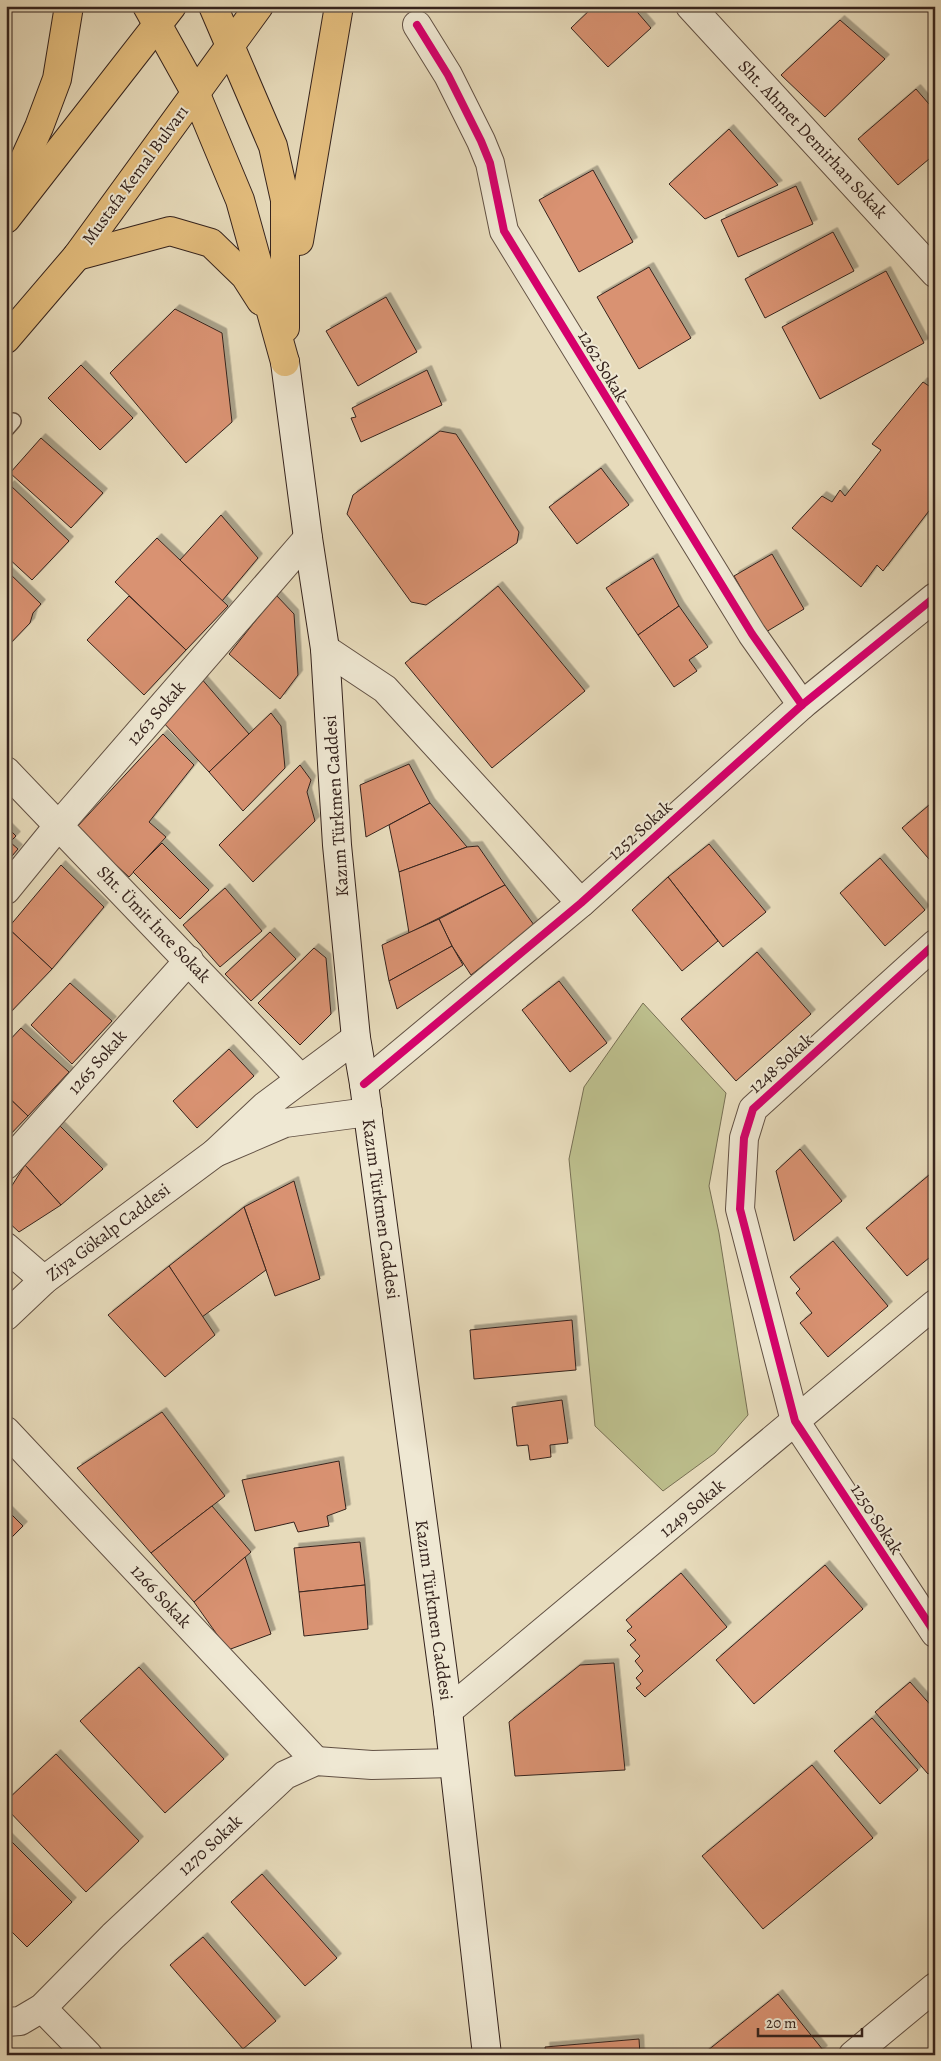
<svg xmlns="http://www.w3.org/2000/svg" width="941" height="2061" font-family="Alegreya,serif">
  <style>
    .green { fill: #bcbe8c; stroke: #787054 }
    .building { fill: #d99272; stroke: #35231d; filter: url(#shadow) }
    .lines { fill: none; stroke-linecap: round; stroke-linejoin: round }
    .service-casing { stroke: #625144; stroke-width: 18 }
    .minor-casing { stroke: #625144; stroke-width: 30 }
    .tertiary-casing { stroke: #625144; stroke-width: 30 }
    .secondary-casing { stroke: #35231d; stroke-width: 30 }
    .trunk-casing { stroke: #35231d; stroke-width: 30 }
    .service { stroke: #efe8d3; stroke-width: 15 }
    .minor { stroke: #efe8d3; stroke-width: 28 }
    .tertiary { stroke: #efe8d3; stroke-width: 28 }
    .secondary { stroke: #efe8d3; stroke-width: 28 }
    .trunk { stroke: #e4be7e; stroke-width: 28 }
    .cycleway-casing { stroke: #efe8d3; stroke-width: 11 }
    .cycleway { stroke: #d6006c; stroke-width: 8 }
    .labels { text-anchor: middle; stroke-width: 4; stroke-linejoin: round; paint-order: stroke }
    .street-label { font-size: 18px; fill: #35231d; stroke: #efe8d3 }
  </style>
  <defs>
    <filter id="shadow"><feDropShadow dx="4.5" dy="-4.5" stdDeviation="0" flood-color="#0004"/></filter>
  </defs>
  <rect width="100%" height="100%" fill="#e7dbbb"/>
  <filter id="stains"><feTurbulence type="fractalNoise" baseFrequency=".004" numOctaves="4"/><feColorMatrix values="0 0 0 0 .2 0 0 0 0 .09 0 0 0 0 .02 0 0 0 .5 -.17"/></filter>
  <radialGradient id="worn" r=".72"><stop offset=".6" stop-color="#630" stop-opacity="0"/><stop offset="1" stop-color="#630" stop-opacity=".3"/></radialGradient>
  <polygon class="green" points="643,1003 726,1093 709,1186 719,1233 748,1415 715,1453 663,1491 595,1426 569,1159 584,1087"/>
  <g class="building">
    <polygon points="594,6 632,6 651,28 608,67 571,28"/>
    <polygon points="840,20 885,59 825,117 781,75"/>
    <polygon points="916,89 935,111 935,154 898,185 858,139"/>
    <polygon points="729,129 778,185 705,219 669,184"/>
    <polygon points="593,170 633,242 579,272 539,200"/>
    <polygon points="796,186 813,224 738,257 721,220"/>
    <polygon points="833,232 854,271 765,318 745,279"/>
    <polygon points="649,267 691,338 639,369 597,297"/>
    <polygon points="886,271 924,343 820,399 782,327"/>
    <polygon points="386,297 417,352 358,386 326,331"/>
    <polygon points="175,309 222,333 232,422 186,463 110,373"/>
    <polygon points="81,365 133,418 100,450 48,398"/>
    <polygon points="427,370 442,405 361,442 351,418 356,417 352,408"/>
    <polygon points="923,382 935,390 935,503 883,571 877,565 861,587 792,528 822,496 832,502 840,490 845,496 881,450 872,444"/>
    <polygon points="440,431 456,434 519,532 517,543 426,605 411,602 347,514 353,495"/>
    <polygon points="41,438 103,493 71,528 10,473"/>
    <polygon points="601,468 629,505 577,544 549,507"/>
    <polygon points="10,485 69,541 32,580 6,556 6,489"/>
    <polygon points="221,515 258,558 222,601 180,560"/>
    <polygon points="157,538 228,606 186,650 115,582"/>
    <polygon points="772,554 804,609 766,632 734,576"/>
    <polygon points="653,558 679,606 638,635 606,588"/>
    <polygon points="6,570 41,604 33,613 30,623 6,648"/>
    <polygon points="498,586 585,691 492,768 405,663"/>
    <polygon points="276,595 294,614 298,675 280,699 229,654"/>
    <polygon points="129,596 186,650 144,695 87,640"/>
    <polygon points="679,606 708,647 689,660 697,671 674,687 638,635"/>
    <polygon points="200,677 249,734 209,772 162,721"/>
    <polygon points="271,713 281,726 285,768 243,811 209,772"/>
    <polygon points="163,734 194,765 149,822 166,837 129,877 76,828"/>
    <polygon points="409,764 430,803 366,837 360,785"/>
    <polygon points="300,765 311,780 307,792 315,821 253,882 219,845"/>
    <polygon points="935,800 935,866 902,828"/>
    <polygon points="430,803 467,847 399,872 389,825"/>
    <polygon points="6,826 16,836 10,842 18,849 6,863"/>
    <polygon points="162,843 209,890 180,919 133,872"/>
    <polygon points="709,844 766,912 723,947 668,877"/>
    <polygon points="478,846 505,885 409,933 399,872 467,847"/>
    <polygon points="880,858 925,910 885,946 840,893"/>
    <polygon points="61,865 104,907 52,969 8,928"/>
    <polygon points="668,877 718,941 682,971 632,910"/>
    <polygon points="505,885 534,925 471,975 452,946 439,919"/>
    <polygon points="225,888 262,931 220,967 183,925"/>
    <polygon points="439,919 452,946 389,981 382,945"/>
    <polygon points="8,928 52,969 6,1017 6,930"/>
    <polygon points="270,932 296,959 251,1001 225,974"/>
    <polygon points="452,946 463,965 397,1009 389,981"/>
    <polygon points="314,948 326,958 331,1014 300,1045 258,1003"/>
    <polygon points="757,952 811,1014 736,1081 681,1019"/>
    <polygon points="559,981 607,1043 570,1072 522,1010"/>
    <polygon points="70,983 112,1021 72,1064 31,1025"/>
    <polygon points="21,1028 69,1072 28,1116 6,1095 6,1044"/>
    <polygon points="229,1049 254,1076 197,1128 173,1101"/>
    <polygon points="6,1095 28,1116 6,1139"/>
    <polygon points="60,1126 103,1169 61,1205 25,1165"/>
    <polygon points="800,1149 842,1201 794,1241 776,1171"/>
    <polygon points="25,1165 61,1205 19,1232 6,1220 6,1195"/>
    <polygon points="935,1170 935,1253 907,1276 866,1228"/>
    <polygon points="294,1181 320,1279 275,1296 244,1207"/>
    <polygon points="244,1207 266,1270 202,1317 169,1266"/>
    <polygon points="833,1241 888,1306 828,1357 800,1323 812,1313 796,1293 800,1289 790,1277"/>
    <polygon points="169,1266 215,1335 165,1377 108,1315"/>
    <polygon points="572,1320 576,1370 474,1379 470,1330"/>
    <polygon points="562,1400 568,1443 550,1445 551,1457 530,1460 528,1445 517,1446 512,1407"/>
    <polygon points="162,1412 225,1496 151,1553 77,1468"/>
    <polygon points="339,1461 346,1509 327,1516 329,1526 298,1532 294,1522 255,1531 242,1480"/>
    <polygon points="212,1506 251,1552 194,1602 151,1553"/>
    <polygon points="6,1509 23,1526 6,1543"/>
    <polygon points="360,1542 365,1585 299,1592 294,1548"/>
    <polygon points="245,1557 271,1634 228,1650 194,1602"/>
    <polygon points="825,1565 863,1609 754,1704 716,1660"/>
    <polygon points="681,1573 727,1627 645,1697 636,1688 641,1684 636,1678 643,1671 635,1661 640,1656 630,1645 636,1640 627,1631 632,1627 626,1620"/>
    <polygon points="365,1585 368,1629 304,1636 299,1592"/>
    <polygon points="614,1663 625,1770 515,1776 509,1722 580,1665"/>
    <polygon points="139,1667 224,1759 165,1813 80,1721"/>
    <polygon points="910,1682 935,1710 935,1769 928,1774 875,1712"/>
    <polygon points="872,1718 918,1770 880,1804 834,1751"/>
    <polygon points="56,1754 139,1841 86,1892 6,1808 6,1801"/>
    <polygon points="812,1765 873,1838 763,1929 702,1856"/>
    <polygon points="6,1836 72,1902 27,1947 6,1926"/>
    <polygon points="262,1874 337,1958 305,1986 231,1902"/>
    <polygon points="203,1937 276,2021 243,2049 170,1965"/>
    <polygon points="778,1994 823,2050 817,2055 702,2055"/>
    <polygon points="639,2039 640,2055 546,2055 545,2047"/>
  </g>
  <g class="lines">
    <defs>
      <polyline id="service" points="6,429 13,421"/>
      <g id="minor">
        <polyline points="690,6 935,273"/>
        <polyline points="417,25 448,75 481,141 490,163 504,231 752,634 802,705"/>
        <polyline points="325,649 385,689 581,903"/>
        <polyline points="6,771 301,1079"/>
        <polyline points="6,890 59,825 308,538"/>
        <polyline points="935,944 753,1109 744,1138 740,1209 795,1421 935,1633"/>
        <polyline points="364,1084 581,903 802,705 935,597"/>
        <polyline points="6,1165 189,960"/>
        <polyline points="6,1247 44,1280"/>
        <polyline points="6,1431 316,1761"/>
        <polyline points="448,1711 935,1304"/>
        <polyline points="42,2008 88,2055"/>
        <polyline points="6,2022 20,2021 42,2008 113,1936 285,1775 316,1761 372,1765 453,1763"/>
        <polyline points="853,2055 935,1987"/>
      </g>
      <g id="tertiary">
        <polyline points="356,1038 265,1106 215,1153 285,1123 368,1112"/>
        <polyline points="6,1316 44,1280 215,1153"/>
      </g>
      <polyline id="secondary" points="285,362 308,538 325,649 337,845 356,1038 364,1084 448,1711 487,2055"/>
      <g id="trunk">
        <polyline points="147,6 195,92 240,200 285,362"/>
        <polyline points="213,6 273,146 285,200 285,328"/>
        <polyline points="6,200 39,127 57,79 69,6"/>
        <polyline points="6,219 172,6"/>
        <polyline points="299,241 339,6"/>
        <polyline points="77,256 170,231 211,243 245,276 261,301"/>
        <polyline points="6,339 77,256 259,6"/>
      </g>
    </defs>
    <use href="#service" class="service-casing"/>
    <use href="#minor" class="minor-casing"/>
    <use href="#tertiary" class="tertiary-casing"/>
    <use href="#secondary" class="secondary-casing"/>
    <use href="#trunk" class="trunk-casing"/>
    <use href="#service" class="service"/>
    <use href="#minor" class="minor"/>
    <use href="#tertiary" class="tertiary"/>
    <use href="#secondary" class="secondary"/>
    <use href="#trunk" class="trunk"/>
    <defs>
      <g id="cycleway">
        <polyline points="417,25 448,75 481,141 490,163 504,231 752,634 802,705"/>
        <polyline points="935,944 753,1109 744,1138 740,1209 795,1421 935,1633"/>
        <polyline points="364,1084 581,903 802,705 935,597"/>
      </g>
    </defs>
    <use href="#cycleway" class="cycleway-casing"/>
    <use href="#cycleway" class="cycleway"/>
  </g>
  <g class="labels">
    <g class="street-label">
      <text transform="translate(813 139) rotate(47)" y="6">Sht. Ahmet Demirhan Sokak</text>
      <text transform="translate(135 175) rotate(-54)" y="6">Mustafa Kemal Bulvarı</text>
      <text transform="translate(603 366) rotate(59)" y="6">1262 Sokak</text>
      <text transform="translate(156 713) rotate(-49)" y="6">1263 Sokak</text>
      <text transform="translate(336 806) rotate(-94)" y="6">Kazım Türkmen Caddesi</text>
      <text transform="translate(640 830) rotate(-42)" y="6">1252 Sokak</text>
      <text transform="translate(154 924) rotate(46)" y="6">Sht. Ümit İnce Sokak</text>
      <text transform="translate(97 1062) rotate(-49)" y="6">1265 Sokak</text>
      <text transform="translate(781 1063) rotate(-42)" y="6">1248 Sokak</text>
      <text transform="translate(381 1209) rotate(82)" y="6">Kazım Türkmen Caddesi</text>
      <text transform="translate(108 1232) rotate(-37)" y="6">Ziya Gökalp Caddesi</text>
      <text transform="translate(692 1508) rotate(-40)" y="6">1249 Sokak</text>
      <text transform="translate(877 1519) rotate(57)" y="6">1250 Sokak</text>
      <text transform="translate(161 1596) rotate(47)" y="6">1266 Sokak</text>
      <text transform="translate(434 1610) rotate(82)" y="6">Kazım Türkmen Caddesi</text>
      <text transform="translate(210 1845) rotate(-43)" y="6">1270 Sokak</text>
    </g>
  </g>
  <rect width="941" height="2061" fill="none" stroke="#e7dbbb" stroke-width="25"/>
  <rect x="8" y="8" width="926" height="2046" fill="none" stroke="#35231d" stroke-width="2.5"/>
  <rect x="12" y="12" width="916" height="2036" fill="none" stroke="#35231d"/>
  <path d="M758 2028v8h104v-8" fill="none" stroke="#35231d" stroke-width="2.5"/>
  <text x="766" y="2028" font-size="15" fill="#35231d" stroke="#efe8d3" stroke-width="4" paint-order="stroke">20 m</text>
  <rect width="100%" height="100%" filter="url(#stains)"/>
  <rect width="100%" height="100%" fill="url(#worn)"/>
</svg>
